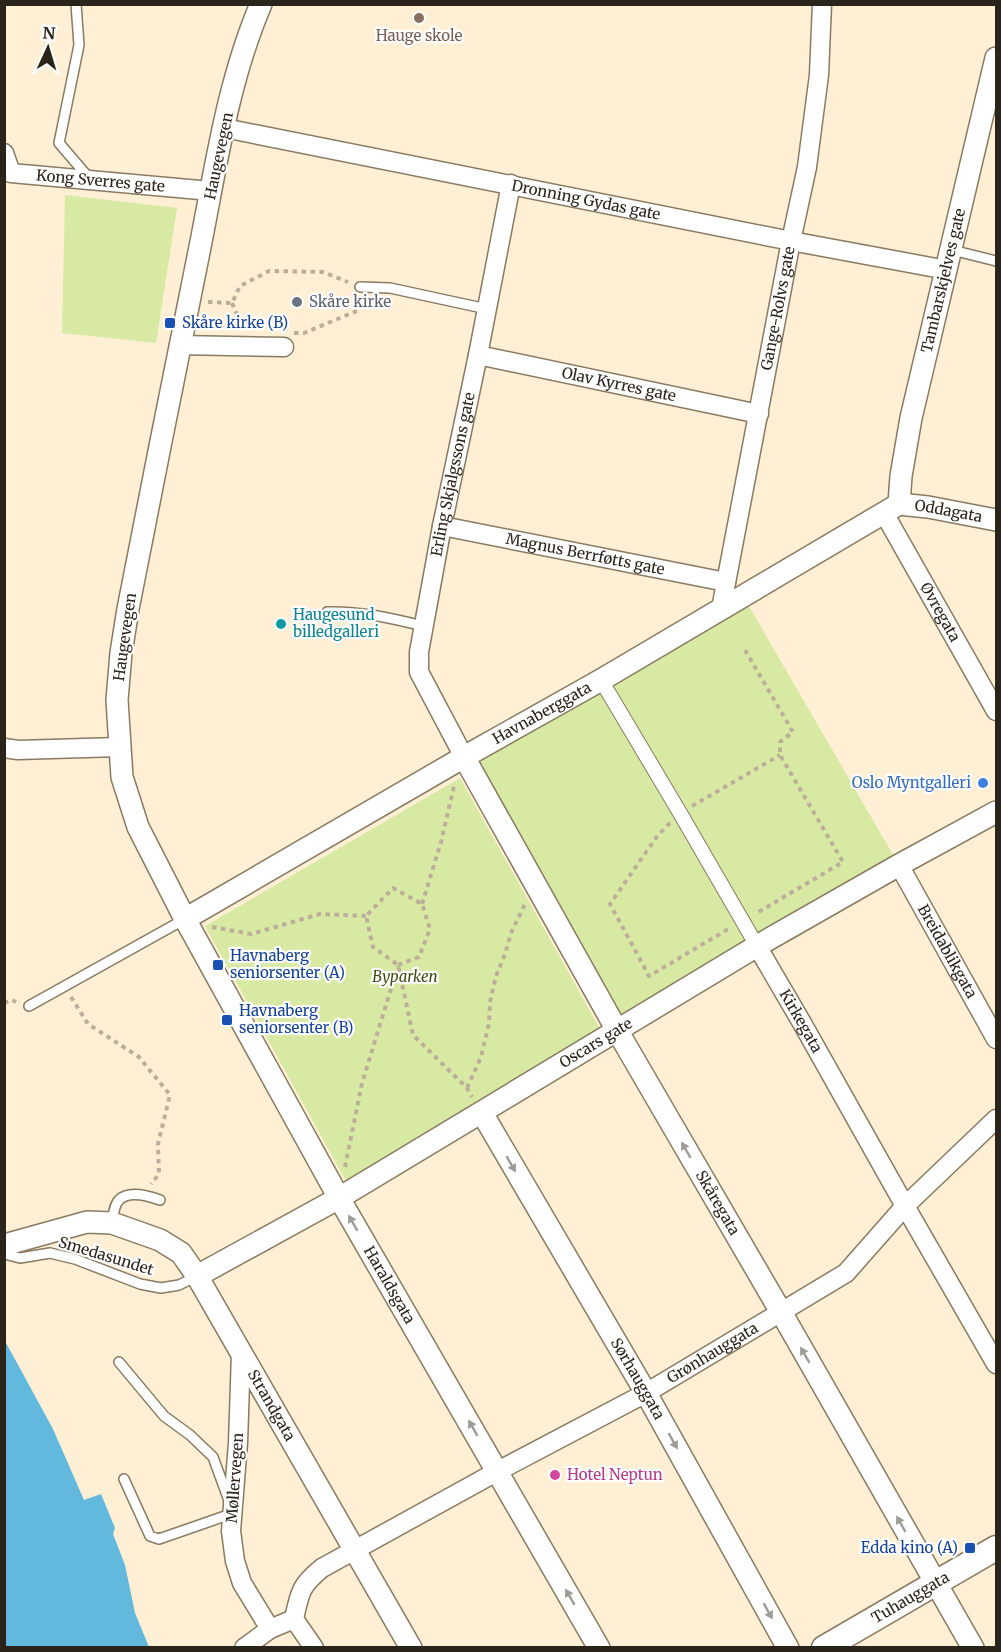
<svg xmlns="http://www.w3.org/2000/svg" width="1001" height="1652" font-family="Merriweather,serif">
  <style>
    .green { fill: #d8e9a3 }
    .water { fill: #63b9dd }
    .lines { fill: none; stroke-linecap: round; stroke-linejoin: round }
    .service-casing { stroke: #897a62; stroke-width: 12 }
    .pedestrian-casing { stroke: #897a62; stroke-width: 16 }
    .minor-casing { stroke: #897a62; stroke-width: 21 }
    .tertiary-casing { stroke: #897a62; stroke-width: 24 }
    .secondary-casing { stroke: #897a62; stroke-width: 27 }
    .path { stroke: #bcaf9a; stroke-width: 4; stroke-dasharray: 4.5 4.5; stroke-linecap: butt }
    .service { stroke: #fff; stroke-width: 9 }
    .pedestrian { stroke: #fff; stroke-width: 14 }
    .minor { stroke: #fff; stroke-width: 18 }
    .tertiary { stroke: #fff; stroke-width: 21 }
    .secondary { stroke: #fff; stroke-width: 24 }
    .oneway { fill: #9f9c98 }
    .education-dot { fill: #8d6e63; stroke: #fff; stroke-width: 2 }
    .worship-dot { fill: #6b7280; stroke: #fff; stroke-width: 2 }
    .transit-dot { fill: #1a4fb4; stroke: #fff; stroke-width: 2 }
    .culture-dot { fill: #0f9aa8; stroke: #fff; stroke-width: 2 }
    .shop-dot { fill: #3f7fe0; stroke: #fff; stroke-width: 2 }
    .hotel-dot { fill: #d1479c; stroke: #fff; stroke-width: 2 }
    .labels { text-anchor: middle; stroke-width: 4.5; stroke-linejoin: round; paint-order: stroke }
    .education-label { font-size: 15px; fill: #785e54; stroke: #fff }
    .street-label { font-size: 15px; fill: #2a241a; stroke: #fff }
    .worship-label { font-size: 15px; fill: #5b616d; stroke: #fff; text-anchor: start }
    .transit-label { font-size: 15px; fill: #164399; stroke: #fff; text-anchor: start }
    .culture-label { font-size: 15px; fill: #0d838f; stroke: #fff; text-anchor: start }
    .shop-label { font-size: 15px; fill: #366cbe; stroke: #fff; text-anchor: end }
    .park-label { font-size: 15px; font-style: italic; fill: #3e4811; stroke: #fff }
    .hotel-label { font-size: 15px; fill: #b23c85; stroke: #fff; text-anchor: start }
  </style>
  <rect width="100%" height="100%" fill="#ffefd4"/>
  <g class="green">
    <polygon points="65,195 177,208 156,343 62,333"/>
    <polygon points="743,596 899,865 618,1032 464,757"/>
    <polygon points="460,778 600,1029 346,1181 205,926"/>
  </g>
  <polygon class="water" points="5,1341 53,1429 84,1500 101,1494 115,1528 113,1534 125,1565 135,1613 149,1647 5,1647"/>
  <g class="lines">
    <defs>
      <g id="service">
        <polyline points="76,4 79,45 59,143 89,178"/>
        <polyline points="952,250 996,261"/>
        <polyline points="360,287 390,288 487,309"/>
        <path d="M 327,612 C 360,611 391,618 423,626"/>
        <polyline points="29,1006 185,919"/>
        <path d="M 112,1223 C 113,1216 114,1205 119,1200 C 129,1190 149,1196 160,1200"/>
        <polyline points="4,1254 20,1258 50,1253 75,1259 140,1284 161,1288 179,1285 197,1276"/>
        <polyline points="119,1362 164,1416 190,1435 213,1457 228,1498 231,1514 159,1539 150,1536 124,1479"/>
      </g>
      <polyline id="pedestrian" points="601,680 680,813 757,946"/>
      <g id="minor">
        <path id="s1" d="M 224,128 L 791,241 L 947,270"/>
        <path id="s2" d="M 4,153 L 11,173 L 211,191"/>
        <polyline points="179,345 284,347"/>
        <path id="s3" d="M 478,355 L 759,414"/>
        <path id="s4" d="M 884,513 L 996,711"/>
        <path id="s5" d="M 442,526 L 726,582"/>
        <path id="s6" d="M 721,609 L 791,241 L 807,167 L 819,75 L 822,4"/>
        <polyline points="4,748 18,750 119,747"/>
        <path id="s7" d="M 464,757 L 419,672 L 419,652 L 442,526 L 478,355 L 511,184"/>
        <path id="s8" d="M 899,865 L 996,1039"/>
        <path id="s9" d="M 757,946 L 802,1023 L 905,1206 L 996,1364"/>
        <polyline points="241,1353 238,1443 231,1531 235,1561 242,1583 270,1629"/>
        <path id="s10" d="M 294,1619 C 300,1592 300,1586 322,1568 L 498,1471 L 646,1393 L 846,1273 L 905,1206 L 996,1119"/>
        <polyline points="244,1648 270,1629 294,1619 314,1648"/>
      </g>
      <g id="tertiary">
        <path id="s11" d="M 261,4 C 228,81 216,166 200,247 C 175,368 152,488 128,609 L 121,653 L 117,700 L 122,777 L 138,827 L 185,919 L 339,1198 L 599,1648"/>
        <path id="s12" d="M 899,504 L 901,476 L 911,418 L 996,58"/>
        <path id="s13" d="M 899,504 L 928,507 L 996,520"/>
        <path id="s14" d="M 464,757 L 618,1032 L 781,1312 L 973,1648"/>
        <path id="s15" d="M 185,919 L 464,757 L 601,680 L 899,504"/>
        <path id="s16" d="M 482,1113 L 646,1393 L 788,1648"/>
        <path id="s17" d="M 4,1245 L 87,1222 L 112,1223 L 160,1240 L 181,1253 L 197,1276 L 411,1648"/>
        <path id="s18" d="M 197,1276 L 339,1198 L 757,946 L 899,865 L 996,812"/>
      </g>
      <g id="secondary">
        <path id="s19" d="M 824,1648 L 996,1548"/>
      </g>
    </defs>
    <use href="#service" class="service-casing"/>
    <use href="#pedestrian" class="pedestrian-casing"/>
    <use href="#minor" class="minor-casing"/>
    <use href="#tertiary" class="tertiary-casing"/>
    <use href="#secondary" class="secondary-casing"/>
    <g class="path">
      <polyline points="208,302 232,303 240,286 269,271 323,272 348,282"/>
      <polyline points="232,303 239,319 255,327"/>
      <polyline points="294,333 304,333 359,310 359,300"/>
      <polyline points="745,650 793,732 780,742 780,755 843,862 755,914"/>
      <polyline points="692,806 780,755"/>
      <polyline points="670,823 658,835 610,904 649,976 730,928"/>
      <polyline points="422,904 441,842 454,786"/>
      <polyline points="212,927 251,934 320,914 366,916"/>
      <polyline points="398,965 419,957 430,929 422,904 393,888 366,916 373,947 398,965 413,1035 467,1088 472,1097"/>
      <polyline points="71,997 88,1024 139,1057 170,1095 158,1144 159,1174 151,1184"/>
      <polyline points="4,1003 12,1000 16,1002"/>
      <polyline points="467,1088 481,1057 489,1024 490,1002 496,976 505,954 511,933 525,904"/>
      <polyline points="345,1167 362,1083 398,966"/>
    </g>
    <use href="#service" class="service"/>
    <use href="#pedestrian" class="pedestrian"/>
    <use href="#minor" class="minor"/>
    <use href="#tertiary" class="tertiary"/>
    <use href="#secondary" class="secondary"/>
  </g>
  <defs><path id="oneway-solid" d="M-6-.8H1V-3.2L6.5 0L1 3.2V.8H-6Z" transform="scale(1.5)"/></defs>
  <g class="oneway">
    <use href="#oneway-solid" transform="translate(686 1150) rotate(-120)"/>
    <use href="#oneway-solid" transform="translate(511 1164) rotate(60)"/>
    <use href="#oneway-solid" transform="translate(353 1223) rotate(-120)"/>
    <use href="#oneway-solid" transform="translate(805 1355) rotate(-120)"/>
    <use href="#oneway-solid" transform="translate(473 1428) rotate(-120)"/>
    <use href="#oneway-solid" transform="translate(673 1441) rotate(61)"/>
    <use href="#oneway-solid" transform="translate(901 1524) rotate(-120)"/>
    <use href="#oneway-solid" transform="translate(570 1597) rotate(-120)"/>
    <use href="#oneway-solid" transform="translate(768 1611) rotate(61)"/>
  </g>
  <circle class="education-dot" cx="419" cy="18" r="6"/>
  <circle class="worship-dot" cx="297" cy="302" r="6"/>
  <g class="transit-dot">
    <rect x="164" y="317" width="12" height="12" rx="3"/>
    <rect x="212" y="959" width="12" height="12" rx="3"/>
    <rect x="221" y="1014" width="12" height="12" rx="3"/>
    <rect x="964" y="1542" width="12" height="12" rx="3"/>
  </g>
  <circle class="culture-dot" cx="281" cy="624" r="6"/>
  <circle class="shop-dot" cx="983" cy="783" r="6"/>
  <circle class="hotel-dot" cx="555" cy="1475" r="6"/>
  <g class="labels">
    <g class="education-label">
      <text x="419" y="41">Hauge skole</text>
    </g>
    <g class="street-label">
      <text transform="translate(219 156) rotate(-78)" y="5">Haugevegen</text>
      <text dy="5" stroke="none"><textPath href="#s2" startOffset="111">Kong Sverres gate</textPath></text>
      <text dy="5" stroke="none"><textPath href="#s1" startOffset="369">Dronning Gydas gate</textPath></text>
      <text dy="5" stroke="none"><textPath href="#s12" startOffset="228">Tambarskjelves gate</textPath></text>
      <text dy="5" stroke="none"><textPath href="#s6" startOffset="306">Gange-Rolvs gate</textPath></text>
      <text dy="5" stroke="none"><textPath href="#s3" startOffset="144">Olav Kyrres gate</textPath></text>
      <text dy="5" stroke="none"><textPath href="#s7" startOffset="297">Erling Skjalgssons gate</textPath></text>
      <text dy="5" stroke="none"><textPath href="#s13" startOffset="50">Oddagata</textPath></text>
      <text dy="5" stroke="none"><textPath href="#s5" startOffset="146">Magnus Berrføtts gate</textPath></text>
      <text dy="5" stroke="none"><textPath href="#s4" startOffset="114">Øvregata</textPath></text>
      <text transform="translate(125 637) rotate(-82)" y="5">Haugevegen</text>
      <text dy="5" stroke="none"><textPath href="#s15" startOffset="412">Havnaberggata</textPath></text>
      <text dy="5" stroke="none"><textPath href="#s8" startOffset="99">Breidablikgata</textPath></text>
      <text dy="5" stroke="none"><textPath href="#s9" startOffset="87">Kirkegata</textPath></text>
      <text dy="5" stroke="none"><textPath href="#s18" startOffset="462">Oscars gate</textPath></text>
      <text dy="5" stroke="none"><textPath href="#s14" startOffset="513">Skåregata</textPath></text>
      <text transform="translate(106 1256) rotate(17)" y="5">Smedasundet</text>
      <text dy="5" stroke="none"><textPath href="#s11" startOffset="1364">Haraldsgata</textPath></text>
      <text dy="5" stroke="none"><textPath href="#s10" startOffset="506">Grønhauggata</textPath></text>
      <text dy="5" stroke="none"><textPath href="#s16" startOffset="308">Sørhauggata</textPath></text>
      <text dy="5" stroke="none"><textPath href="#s17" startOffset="364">Strandgata</textPath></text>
      <text transform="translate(235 1478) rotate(-86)" y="5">Møllervegen</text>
      <text dy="5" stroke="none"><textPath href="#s19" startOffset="100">Tuhauggata</textPath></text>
    </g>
    <g class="worship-label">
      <text x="309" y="307">Skåre kirke</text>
    </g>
    <g class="transit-label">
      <text x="182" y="328">Skåre kirke (B)</text>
      <text x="230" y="961">Havnaberg<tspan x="230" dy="17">seniorsenter (A)</tspan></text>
      <text x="239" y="1016">Havnaberg<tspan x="239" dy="17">seniorsenter (B)</tspan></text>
      <text x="958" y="1553" text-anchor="end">Edda kino (A)</text>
    </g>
    <g class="culture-label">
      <text x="293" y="620">Haugesund<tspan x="293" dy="17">billedgalleri</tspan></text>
    </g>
    <g class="shop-label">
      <text x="971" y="788">Oslo Myntgalleri</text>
    </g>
    <g class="park-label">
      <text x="405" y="982">Byparken</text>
    </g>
    <g class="hotel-label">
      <text x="567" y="1480">Hotel Neptun</text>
    </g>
  </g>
  <rect width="1001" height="1652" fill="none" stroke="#2a241a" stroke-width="12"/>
  <g transform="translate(48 48) rotate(4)" stroke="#ffffff" stroke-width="4.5" paint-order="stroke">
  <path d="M0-4.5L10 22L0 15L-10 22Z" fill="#2a241a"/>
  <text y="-9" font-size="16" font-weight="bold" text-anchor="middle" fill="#2a241a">N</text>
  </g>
</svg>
